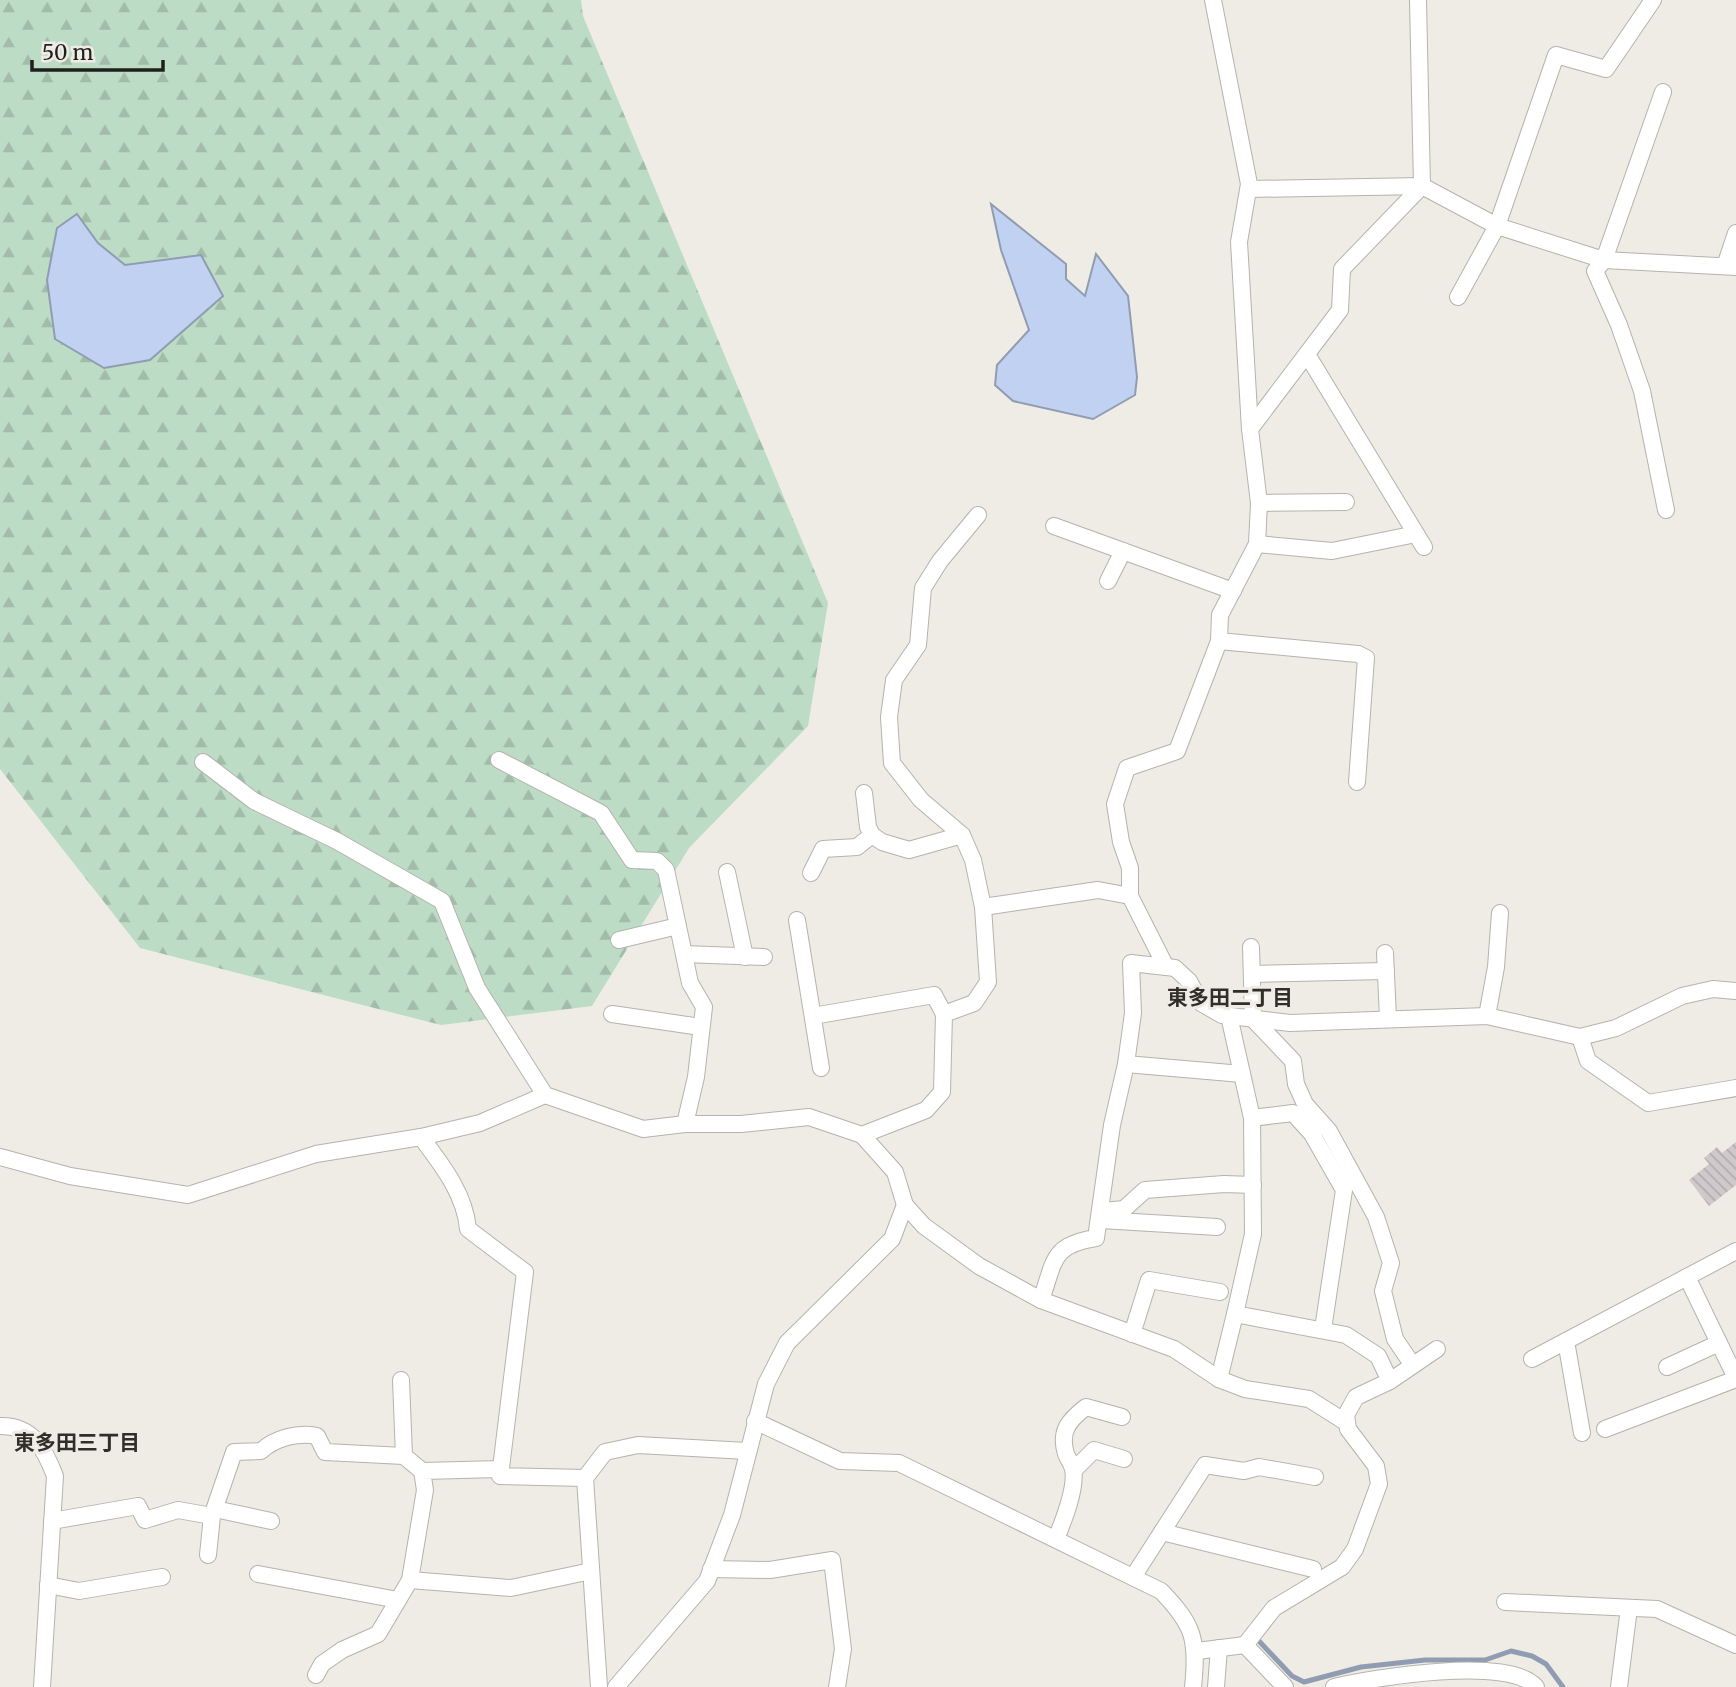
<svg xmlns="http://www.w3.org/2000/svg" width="1736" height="1687" font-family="Merriweather,'Noto Sans JP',serif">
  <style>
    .forest { fill: url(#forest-firs) }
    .water { fill: #c0d1f1; stroke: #909cb1; stroke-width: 2 }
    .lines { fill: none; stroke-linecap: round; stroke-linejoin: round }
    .stream { stroke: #909cb1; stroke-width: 5 }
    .building { fill: url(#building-back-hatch) }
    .minor-casing { stroke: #b5b3ac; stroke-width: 18 }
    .minor { stroke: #fff; stroke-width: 16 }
    .labels { text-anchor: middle; stroke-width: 6; stroke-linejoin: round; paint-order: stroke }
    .neighbourhood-label { font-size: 21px; font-weight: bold; fill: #302e29; stroke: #eeece5 }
  </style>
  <defs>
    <pattern id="forest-firs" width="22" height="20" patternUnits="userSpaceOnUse" patternTransform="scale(1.75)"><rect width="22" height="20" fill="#bcdcc5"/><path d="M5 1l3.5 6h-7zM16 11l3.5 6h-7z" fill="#a1bca9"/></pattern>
    <pattern id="building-back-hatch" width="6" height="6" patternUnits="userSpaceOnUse" patternTransform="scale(1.75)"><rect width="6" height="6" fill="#d0c9cc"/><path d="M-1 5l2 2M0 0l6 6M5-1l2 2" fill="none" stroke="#b2acaf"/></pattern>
  </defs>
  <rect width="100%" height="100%" fill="#eeece5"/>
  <polygon class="forest" points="0,0 581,0 583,16 828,603 808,726 689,848 592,1006 441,1025 140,948 0,769"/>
  <g class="water">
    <polygon points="991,204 1066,264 1066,279 1085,296 1096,254 1128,296 1137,377 1135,395 1093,419 1013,401 995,385 997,365 1029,330 1001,250"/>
    <polygon points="77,214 98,243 125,265 201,255 223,296 150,360 104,368 55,339 47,280 57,228"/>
  </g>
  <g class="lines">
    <polyline class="stream" points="1257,1639 1292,1676 1304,1682 1361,1667 1425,1660 1485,1660 1511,1651 1532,1656 1546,1664 1563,1687"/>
  </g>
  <polygon class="building" points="1736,1142 1736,1185 1709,1206 1689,1180 1709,1164 1704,1158 1717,1147 1722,1153"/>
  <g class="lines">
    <defs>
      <g id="minor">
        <polyline points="1213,0 1249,184 1239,242 1250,429 1259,503 1257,544 1220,615 1219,641 1358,654 1366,658 1357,782"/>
        <polyline points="1663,92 1604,260 1595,271 1619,325 1642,391 1666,510"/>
        <polyline points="1249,189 1422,186 1497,226 1604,260 1736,267"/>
        <polyline points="1725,266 1736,233"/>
        <polyline points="1458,297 1497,226 1556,55 1606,69 1653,0"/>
        <polyline points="1308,356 1424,547"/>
        <polyline points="1250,429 1340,310 1342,269 1422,186 1418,0"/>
        <polyline points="1259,503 1346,502"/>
        <polyline points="1054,526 1233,591"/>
        <polyline points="1257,544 1332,551 1416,534"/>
        <polyline points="1108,581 1123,551"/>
        <polyline points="499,760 601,813 632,860 657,861 666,870 690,983 704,1007 696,1077 685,1124"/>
        <polyline points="203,762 254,801 337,841 442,901 477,988 545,1095 643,1129 685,1124 741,1124 809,1117 862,1135"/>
        <polyline points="864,793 868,827 872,835 882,842 909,850 962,835"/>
        <polyline points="727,872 745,957"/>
        <polyline points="811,873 823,849 857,847 872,835"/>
        <polyline points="1130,896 1130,868 1121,842 1115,804 1127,768 1177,751 1219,641"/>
        <polyline points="983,907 1098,890 1130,896 1166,967"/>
        <polyline points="797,920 821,1068"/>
        <polyline points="619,940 678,926"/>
        <polyline points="1251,947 1253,1019 1293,1061 1296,1084 1305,1104 1329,1131 1376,1217 1391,1263 1383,1291 1395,1339 1412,1364"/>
        <polyline points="1385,953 1388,1018"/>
        <polyline points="684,954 764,957"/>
        <polyline points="1252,974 1386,971"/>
        <polyline points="612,1014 701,1027"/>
        <polyline points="813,1016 934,995 944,1014"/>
        <polyline points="1229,1016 1252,1118"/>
        <polyline points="1487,1016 1496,967 1500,913"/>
        <polyline points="1580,1037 1588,1061 1648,1103 1736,1088"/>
        <polyline points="1126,1064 1242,1074"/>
        <polyline points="421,1137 480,1123 545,1095"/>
        <path d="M 0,1157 L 70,1176 L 188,1195 L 316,1154 L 421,1137 C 442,1165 465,1194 468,1229 L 525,1272 L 500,1476 L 585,1478 L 605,1452 L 638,1445 L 747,1451"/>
        <polyline points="905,1205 895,1172 862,1135 926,1110 942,1092 944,1014 974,1003 988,982 983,907 973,860 962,835 921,800 892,763 889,717 894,680 918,645 923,588 940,561 978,515"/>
        <polyline points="1103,1211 1124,1209 1145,1190 1224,1184 1253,1185"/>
        <polyline points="1101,1220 1217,1227"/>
        <polyline points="1687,1277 1736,1378"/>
        <path d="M 1041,1300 C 1055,1261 1051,1245 1096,1238 L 1112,1125 L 1126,1064 L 1133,1013 L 1131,963 L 1175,968 L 1189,981 L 1201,1003 L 1222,1015 L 1290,1023 L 1487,1016 L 1580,1037 L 1616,1028 L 1682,996 L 1713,989 L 1736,991"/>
        <polyline points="1235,1314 1253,1234 1252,1118 1293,1113 1312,1134 1344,1190 1323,1329"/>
        <polyline points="1132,1334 1149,1280 1220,1292"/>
        <polyline points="1566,1341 1582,1433"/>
        <polyline points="1532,1359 1736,1251"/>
        <polyline points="1667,1367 1719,1343"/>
        <polyline points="1219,1379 1245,1389 1309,1399 1347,1423"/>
        <polyline points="401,1380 404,1456"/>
        <polyline points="1390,1381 1437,1349"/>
        <path d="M 755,1421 L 840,1461 L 899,1463 L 1161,1591 C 1194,1625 1198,1640 1193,1687"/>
        <path d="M 0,1426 C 33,1425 45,1450 55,1476 L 42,1687"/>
        <polyline points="1605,1429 1736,1379"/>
        <polyline points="1074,1470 1094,1450 1124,1459"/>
        <polyline points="585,1478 599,1687"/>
        <polyline points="215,1509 271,1521"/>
        <polyline points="52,1521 138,1506 145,1520 178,1510 212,1516"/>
        <polyline points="1162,1532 1313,1569"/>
        <path d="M 1056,1539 C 1063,1522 1077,1488 1073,1469 C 1072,1464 1068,1459 1066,1454 C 1059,1431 1069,1420 1086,1407 L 1122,1417"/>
        <path d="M 208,1555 L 212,1516 L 234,1452 L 261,1451 C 275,1438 298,1432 317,1436 L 325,1452 L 404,1456 L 422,1471"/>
        <polyline points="711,1569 770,1570 832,1560 843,1649 837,1687"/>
        <polyline points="258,1574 398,1600"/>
        <polyline points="1133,1577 1205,1465 1244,1471 1259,1467 1315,1477"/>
        <polyline points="410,1580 511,1588 591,1571"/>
        <polyline points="48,1585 79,1591 162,1577"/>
        <polyline points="1505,1602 1657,1609 1736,1645"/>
        <polyline points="1245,1645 1285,1687"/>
        <polyline points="316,1675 322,1664 342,1650 378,1634 410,1580 425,1490 422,1471 500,1469"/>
        <polyline points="616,1687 707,1581 732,1515 766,1384 787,1343 892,1239 905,1205 924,1226 979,1266 1041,1300 1174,1349 1219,1379 1235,1314 1346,1335 1378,1356 1390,1381 1356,1397 1346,1415 1348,1429 1376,1466 1379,1484 1355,1549 1342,1567 1274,1608 1245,1645 1197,1651"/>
        <polyline points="1216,1687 1219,1648"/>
        <path d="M 1334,1687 C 1372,1678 1510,1655 1536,1687"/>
        <polyline points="1619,1687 1629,1608"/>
      </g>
    </defs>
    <use href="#minor" class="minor-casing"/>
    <use href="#minor" class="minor"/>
  </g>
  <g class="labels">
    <g class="neighbourhood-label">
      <text x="1230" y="1005">東多田二丁目</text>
      <text x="77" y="1450">東多田三丁目</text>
    </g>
  </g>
  <path d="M32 60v10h131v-10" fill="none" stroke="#201f1d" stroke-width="3.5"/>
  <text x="42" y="60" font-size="21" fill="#201f1d" stroke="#eeece5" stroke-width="5" paint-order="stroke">50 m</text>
</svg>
